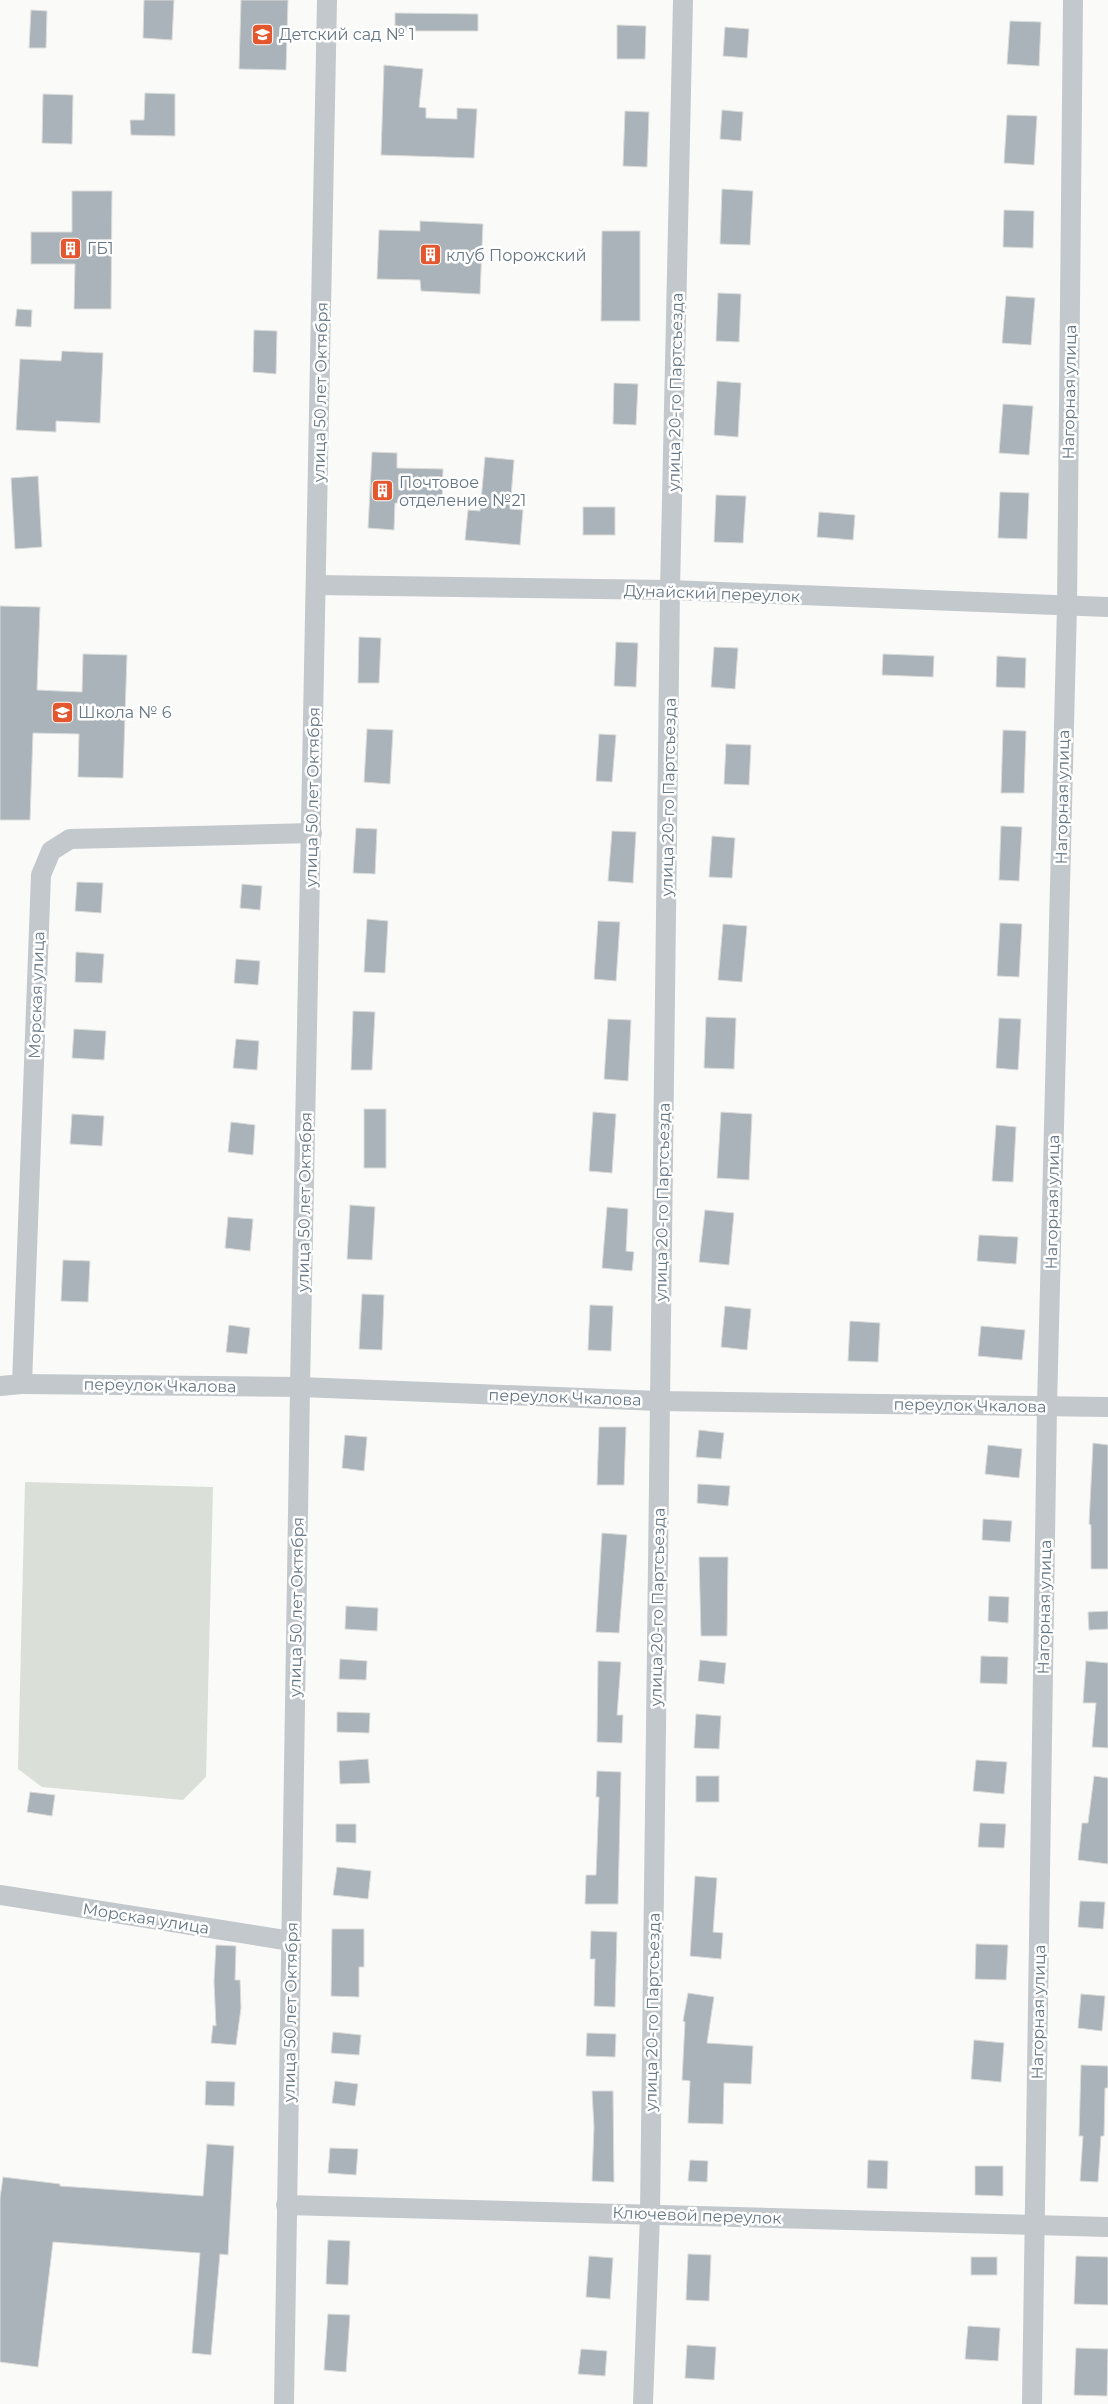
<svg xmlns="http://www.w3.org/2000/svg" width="1108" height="2404" font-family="Montserrat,sans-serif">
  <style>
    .green { fill: #dadfd7 }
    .building { fill: #aab3b9; stroke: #dcdcda }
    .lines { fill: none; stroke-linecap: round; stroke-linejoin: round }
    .minor { stroke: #c3c8cc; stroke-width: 20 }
    .labels { text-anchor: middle; stroke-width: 5; stroke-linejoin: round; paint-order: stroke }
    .poi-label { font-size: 16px; fill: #657683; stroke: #fff; text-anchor: start }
    .street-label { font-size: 16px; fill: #657683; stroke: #fff }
  </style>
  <rect width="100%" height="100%" fill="#fafaf8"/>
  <polygon class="green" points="25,1482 213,1487 206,1777 183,1800 42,1787 18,1769"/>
  <g class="building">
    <polygon points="144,0 174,0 172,40 143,38"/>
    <polygon points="241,0 288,0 286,70 239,69"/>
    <polygon points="31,10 47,11 46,48 29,48"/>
    <polygon points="395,13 478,14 478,31 395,31"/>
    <polygon points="1010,21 1041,22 1039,66 1007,64"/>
    <polygon points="617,25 646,26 645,59 617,59"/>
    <polygon points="725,27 749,29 747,58 723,56"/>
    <polygon points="384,65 423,69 419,107 426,108 426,118 457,119 457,108 477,109 474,158 381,155"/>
    <polygon points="145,93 175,94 175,136 131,135 130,120 144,120"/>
    <polygon points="43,94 73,95 72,144 42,143"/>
    <polygon points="722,110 743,112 741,141 720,139"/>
    <polygon points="625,111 649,112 647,167 623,166"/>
    <polygon points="1007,115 1037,116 1034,165 1004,163"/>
    <polygon points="722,189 753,191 750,245 720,244"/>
    <polygon points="72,191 112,191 111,309 74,309 75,264 31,264 31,232 72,232"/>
    <polygon points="1004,210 1034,211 1033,248 1003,247"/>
    <polygon points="420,221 483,224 480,294 421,291 420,280 377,279 379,230 420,231"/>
    <polygon points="602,231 640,231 640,321 601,321"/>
    <polygon points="718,293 741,294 739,342 716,341"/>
    <polygon points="1006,296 1035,298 1031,345 1002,343"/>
    <polygon points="17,309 32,310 31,327 15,326"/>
    <polygon points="254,330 277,331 276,374 253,372"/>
    <polygon points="62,351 103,353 100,423 56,421 56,432 16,430 20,359 61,361"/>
    <polygon points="717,381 741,383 738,437 714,435"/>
    <polygon points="614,383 638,384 636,425 613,424"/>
    <polygon points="1003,404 1033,406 1029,455 999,453"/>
    <polygon points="372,452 397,453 397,468 443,469 442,504 395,503 394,530 368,528"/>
    <polygon points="485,457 514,460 510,509 523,510 520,545 465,540 468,510 480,511"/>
    <polygon points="38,476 42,547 15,549 11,478"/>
    <polygon points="1000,492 1029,493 1027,539 998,538"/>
    <polygon points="716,495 746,496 743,543 714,542"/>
    <rect x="583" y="507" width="32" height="28"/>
    <polygon points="819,512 855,515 853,540 817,537"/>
    <polygon points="0,606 40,607 37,690 82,692 83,654 127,655 123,778 78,777 79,734 33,733 30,820 0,820"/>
    <polygon points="359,637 381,638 379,683 358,683"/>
    <polygon points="616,642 638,643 636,687 614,686"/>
    <polygon points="714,647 738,648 735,689 711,687"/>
    <polygon points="883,654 934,656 933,677 882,675"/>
    <polygon points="997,656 1026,658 1025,688 996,687"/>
    <polygon points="367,729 393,730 390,784 364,782"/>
    <polygon points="1003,730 1026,731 1024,793 1001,793"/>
    <polygon points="599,734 616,735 612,782 596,781"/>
    <polygon points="726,744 751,745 749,785 724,784"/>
    <polygon points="1001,826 1022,827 1019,881 999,880"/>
    <polygon points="356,828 377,829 375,874 353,873"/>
    <polygon points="612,831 636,832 633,883 608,881"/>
    <polygon points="712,836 735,838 732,878 709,877"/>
    <polygon points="77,882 103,883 101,913 75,911"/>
    <polygon points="242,884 262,886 260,910 240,908"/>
    <polygon points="367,919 388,921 385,973 364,972"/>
    <polygon points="598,921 620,922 616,981 594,979"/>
    <polygon points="1000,923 1022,924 1019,977 997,976"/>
    <polygon points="723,924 747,926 742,982 718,980"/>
    <polygon points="76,952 104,954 102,983 75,982"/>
    <polygon points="236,959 260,961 258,985 234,983"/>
    <polygon points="353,1011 375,1012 372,1070 351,1070"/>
    <polygon points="706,1017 736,1018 734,1069 704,1068"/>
    <polygon points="999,1018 1021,1019 1018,1070 996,1068"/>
    <polygon points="608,1019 631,1020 628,1081 604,1079"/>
    <polygon points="74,1029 106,1031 104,1060 72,1058"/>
    <polygon points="236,1039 259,1041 257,1070 233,1068"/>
    <rect x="364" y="1109" width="22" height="59"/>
    <polygon points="593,1112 616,1114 612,1173 589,1171"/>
    <polygon points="721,1112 752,1114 749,1180 717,1178"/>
    <polygon points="72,1114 104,1116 102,1146 70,1144"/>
    <polygon points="231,1122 255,1125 253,1155 228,1152"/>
    <polygon points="996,1125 1016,1127 1013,1182 992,1181"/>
    <polygon points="350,1205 375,1207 372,1260 347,1259"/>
    <polygon points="607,1207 628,1209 626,1251 634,1252 632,1271 602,1268"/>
    <polygon points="705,1210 734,1213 729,1265 699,1262"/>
    <polygon points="228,1217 253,1219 250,1251 225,1248"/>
    <polygon points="979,1235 1018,1237 1016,1264 977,1261"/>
    <polygon points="63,1260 90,1261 88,1302 61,1301"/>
    <polygon points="362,1294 384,1295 382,1350 359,1349"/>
    <polygon points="590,1305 613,1306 611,1351 588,1350"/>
    <polygon points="725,1306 751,1309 747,1350 721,1347"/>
    <polygon points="850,1321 880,1323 878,1362 848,1361"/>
    <polygon points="229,1325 250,1328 247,1354 226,1352"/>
    <polygon points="981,1326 1025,1330 1022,1360 978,1356"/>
    <polygon points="599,1427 626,1427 624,1485 597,1485"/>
    <polygon points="699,1430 724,1433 721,1459 696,1457"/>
    <polygon points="345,1435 367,1437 364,1471 342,1468"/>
    <polygon points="1093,1443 1108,1445 1108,1569 1091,1569 1091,1525 1089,1524"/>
    <polygon points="988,1445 1022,1449 1019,1478 985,1474"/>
    <polygon points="698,1484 730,1486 728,1506 697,1503"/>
    <polygon points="983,1519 1012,1521 1010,1542 982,1540"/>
    <polygon points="602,1533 627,1535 619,1633 596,1632"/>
    <polygon points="699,1557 728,1557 727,1636 701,1636"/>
    <polygon points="989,1596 1009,1597 1008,1623 988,1621"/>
    <polygon points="346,1606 378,1608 377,1631 345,1629"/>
    <polygon points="1108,1611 1108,1629 1089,1630 1088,1612"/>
    <polygon points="981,1656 1008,1657 1007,1684 980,1683"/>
    <polygon points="340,1659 367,1661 366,1680 339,1679"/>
    <polygon points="700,1660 726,1663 724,1684 698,1681"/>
    <polygon points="598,1661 621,1662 617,1715 623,1715 622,1743 597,1742"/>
    <polygon points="1086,1661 1108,1663 1108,1748 1092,1747 1096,1703 1083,1703"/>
    <polygon points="337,1712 370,1713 369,1733 337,1732"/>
    <polygon points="696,1714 721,1716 719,1749 694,1748"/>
    <polygon points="368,1759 370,1783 340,1784 339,1761"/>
    <polygon points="976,1760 1007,1762 1004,1794 973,1791"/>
    <polygon points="597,1771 621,1772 618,1904 585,1904 586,1875 596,1875 599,1797 596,1797"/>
    <rect x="696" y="1776" width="23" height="26"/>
    <polygon points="1094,1776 1108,1778 1108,1864 1078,1860 1082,1823 1088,1823"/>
    <polygon points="30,1792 55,1795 52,1816 27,1812"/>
    <polygon points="980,1823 1006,1824 1004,1848 978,1847"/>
    <polygon points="336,1824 356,1824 356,1843 336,1842"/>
    <polygon points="337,1867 371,1871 368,1899 333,1895"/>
    <polygon points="695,1876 717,1878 713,1932 723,1933 721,1959 690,1956"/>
    <polygon points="1080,1901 1105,1902 1103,1929 1078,1927"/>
    <polygon points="332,1929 364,1929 364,1967 359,1967 359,1997 331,1996"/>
    <polygon points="591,1931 617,1932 615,2007 594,2006 595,1959 590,1959"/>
    <polygon points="976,1944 1008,1945 1006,1980 975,1979"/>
    <polygon points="216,1945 236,1946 235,1980 240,1980 241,2008 236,2045 211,2043 213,2025 216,2026 214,1981"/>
    <polygon points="688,1993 714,1997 707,2043 753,2046 751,2084 724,2083 723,2124 688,2123 690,2081 682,2080 685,2022 683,2021"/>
    <polygon points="1081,1994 1105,1996 1102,2031 1078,2028"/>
    <polygon points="333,2032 361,2035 359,2055 331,2053"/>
    <polygon points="587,2033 616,2034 615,2057 586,2056"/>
    <polygon points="974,2040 1004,2043 1001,2082 971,2079"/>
    <polygon points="1081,2065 1108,2066 1108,2088 1105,2088 1104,2136 1101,2136 1098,2182 1080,2181 1083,2136 1079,2136"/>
    <polygon points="206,2081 235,2082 234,2106 205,2105"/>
    <polygon points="335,2081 358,2084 355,2106 332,2103"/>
    <polygon points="592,2091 613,2091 614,2182 592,2181 594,2127"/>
    <polygon points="207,2144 234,2146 228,2255 220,2254 211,2355 192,2353 200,2253 53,2242 38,2367 0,2362 0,2198 3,2177 60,2184 60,2186 203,2196"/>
    <polygon points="330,2148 358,2149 356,2175 328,2173"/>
    <polygon points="690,2160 708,2161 707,2182 688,2181"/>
    <polygon points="868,2160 888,2161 887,2189 867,2188"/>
    <polygon points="975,2166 1003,2166 1003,2196 975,2195"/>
    <polygon points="328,2240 350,2241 348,2285 326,2284"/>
    <polygon points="688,2254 711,2255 709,2301 686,2300"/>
    <polygon points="589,2256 613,2258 610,2299 586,2297"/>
    <polygon points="1076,2256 1108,2257 1108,2305 1074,2304"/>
    <rect x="971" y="2257" width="26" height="18"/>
    <polygon points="328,2314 350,2315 346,2372 324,2370"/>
    <polygon points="968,2326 1000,2328 998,2361 965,2359"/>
    <polygon points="687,2345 716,2347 714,2380 685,2378"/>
    <polygon points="1076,2348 1108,2349 1107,2396 1074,2395"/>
    <polygon points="581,2349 607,2351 605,2376 578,2374"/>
  </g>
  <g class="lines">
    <g class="minor">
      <polyline points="316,585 670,590 1108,607"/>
      <polyline points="22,1384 300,1387 659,1401 1108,1407"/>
      <polyline points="0,1386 22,1384 41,875 51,851 70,839 312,833"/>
      <polyline points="0,1895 291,1941"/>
      <polyline points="286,2205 1108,2227"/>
      <polyline points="284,2404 300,1387 327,0"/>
      <polyline points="643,2404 650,2214 670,590 683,0"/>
      <polyline points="1032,2404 1047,1406 1067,606 1073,0"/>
    </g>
  </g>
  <defs>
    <symbol id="school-square" viewBox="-11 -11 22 22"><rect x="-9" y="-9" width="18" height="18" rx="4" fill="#e4572e" stroke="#fff"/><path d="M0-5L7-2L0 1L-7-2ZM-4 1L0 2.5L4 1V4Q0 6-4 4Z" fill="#fff"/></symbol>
    <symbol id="building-square" viewBox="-11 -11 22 22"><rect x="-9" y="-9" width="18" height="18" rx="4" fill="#e4572e" stroke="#fff"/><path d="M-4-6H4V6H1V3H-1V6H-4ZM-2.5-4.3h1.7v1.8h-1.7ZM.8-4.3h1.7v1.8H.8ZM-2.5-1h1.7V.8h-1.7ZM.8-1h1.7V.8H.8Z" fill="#fff"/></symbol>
  </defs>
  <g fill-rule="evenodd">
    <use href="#school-square" x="250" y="22" width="25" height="25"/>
    <use href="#building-square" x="58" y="236" width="25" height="25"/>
    <use href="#building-square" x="418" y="242" width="25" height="25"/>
    <use href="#building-square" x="370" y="478" width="25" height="25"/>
    <use href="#school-square" x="50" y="700" width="25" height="25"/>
  </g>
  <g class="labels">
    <g class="poi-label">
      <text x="279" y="40">Детский сад № 1</text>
      <text x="87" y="254">ГБ1</text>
      <text x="446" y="261">клуб Порожский</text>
      <text x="399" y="488">Почтовое<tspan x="399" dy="18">отделение №21</tspan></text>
      <text x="78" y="718">Школа № 6</text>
    </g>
    <g class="street-label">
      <text transform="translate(320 392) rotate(-89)" y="6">улица 50 лет Октября</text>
      <text transform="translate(675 392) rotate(-89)" y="6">улица 20-го Партсъезда</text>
      <text transform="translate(1069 392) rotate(-89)" y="6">Нагорная улица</text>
      <text transform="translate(712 593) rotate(2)" y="6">Дунайский переулок</text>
      <text transform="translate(312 797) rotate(-89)" y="6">улица 50 лет Октября</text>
      <text transform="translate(668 797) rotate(-89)" y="6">улица 20-го Партсъезда</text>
      <text transform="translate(1062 797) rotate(-89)" y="6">Нагорная улица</text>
      <text transform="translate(36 995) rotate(-88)" y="6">Морская улица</text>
      <text transform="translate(304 1202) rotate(-89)" y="6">улица 50 лет Октября</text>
      <text transform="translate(662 1202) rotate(-89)" y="6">улица 20-го Партсъезда</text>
      <text transform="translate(1052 1202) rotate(-89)" y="6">Нагорная улица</text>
      <text transform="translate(160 1385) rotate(1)" y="6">переулок Чкалова</text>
      <text transform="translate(565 1397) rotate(2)" y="6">переулок Чкалова</text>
      <text transform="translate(970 1405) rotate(1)" y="6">переулок Чкалова</text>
      <text transform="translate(296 1607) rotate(-89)" y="6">улица 50 лет Октября</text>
      <text transform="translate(657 1607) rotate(-89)" y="6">улица 20-го Партсъезда</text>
      <text transform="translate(1044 1607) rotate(-89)" y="6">Нагорная улица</text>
      <text transform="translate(146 1918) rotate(9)" y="6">Морская улица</text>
      <text transform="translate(290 2012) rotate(-89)" y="6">улица 50 лет Октября</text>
      <text transform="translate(652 2012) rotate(-89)" y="6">улица 20-го Партсъезда</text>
      <text transform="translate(1038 2012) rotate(-89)" y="6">Нагорная улица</text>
      <text transform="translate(697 2215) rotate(2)" y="6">Ключевой переулок</text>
    </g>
  </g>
</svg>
